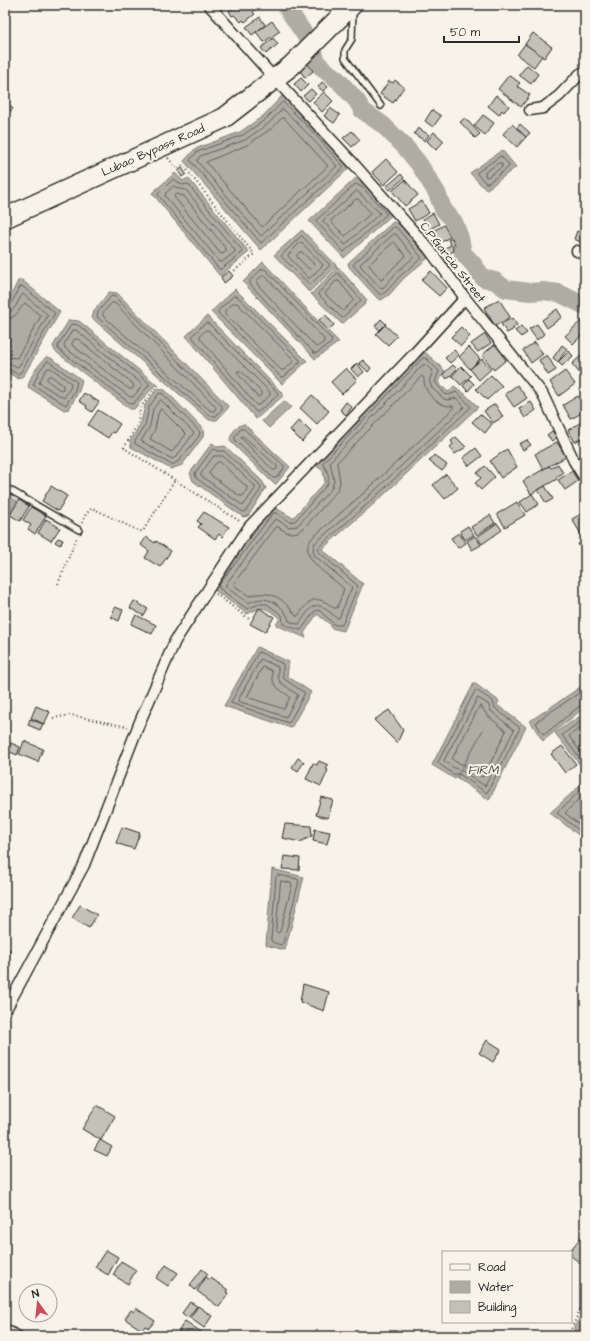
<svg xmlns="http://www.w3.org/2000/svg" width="590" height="1341" font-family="'Architects Daughter',sans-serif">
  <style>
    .water { fill: #afaca4; stroke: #7a7874 }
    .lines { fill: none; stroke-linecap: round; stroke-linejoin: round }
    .shore { stroke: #605f5b; stroke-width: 1 }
    .river { stroke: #afaca4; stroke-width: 18 }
    .building { fill: #c4c1b9; stroke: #2b2b2b }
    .lane-casing { stroke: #2b2b2b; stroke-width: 8 }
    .street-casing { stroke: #2b2b2b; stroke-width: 13 }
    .highway-casing { stroke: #2b2b2b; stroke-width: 22 }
    .path { stroke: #2b2b2b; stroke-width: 2; stroke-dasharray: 1 3; stroke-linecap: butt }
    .lane { stroke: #f7f3e8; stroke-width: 5 }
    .street { stroke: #f7f3e8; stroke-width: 10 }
    .highway { stroke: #f7f3e8; stroke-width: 19 }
    .labels { text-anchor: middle; stroke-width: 4; stroke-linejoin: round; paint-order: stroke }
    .street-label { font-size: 12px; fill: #2b2b2b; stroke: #f7f3e8 }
    .water-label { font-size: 13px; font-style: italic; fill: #53524f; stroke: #f7f3e8 }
  </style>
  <rect width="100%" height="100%" fill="#f7f3e8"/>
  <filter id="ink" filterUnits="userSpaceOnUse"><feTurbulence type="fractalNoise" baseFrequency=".025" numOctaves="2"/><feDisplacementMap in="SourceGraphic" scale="8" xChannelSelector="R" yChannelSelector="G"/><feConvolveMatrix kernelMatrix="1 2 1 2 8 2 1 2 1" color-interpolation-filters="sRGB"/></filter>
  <g filter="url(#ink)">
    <g class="water">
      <polygon points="283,95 350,167 261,250 184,161 195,149 240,132 263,116"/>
      <polygon points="502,150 516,167 486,190 470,173"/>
      <polygon points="175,173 183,181 188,178 249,252 220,276 152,193"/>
      <polygon points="356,178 366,185 394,213 344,258 309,221"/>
      <polygon points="393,222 399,224 428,258 404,278 389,295 381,300 377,298 349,267 348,263"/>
      <polygon points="302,230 337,266 309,292 274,255"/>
      <polygon points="263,262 318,321 339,342 315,359 243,282"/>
      <polygon points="338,267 367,300 364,305 342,324 311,294"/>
      <polygon points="22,280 60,312 24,375 19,379 5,371 5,307 18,281"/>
      <polygon points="235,289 307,361 282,384 211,312"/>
      <polygon points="109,292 117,293 229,407 217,420 209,420 92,318 94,311"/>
      <polygon points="207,316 284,395 256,419 186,336"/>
      <polygon points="69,320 79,321 156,384 134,409 130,409 55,351 53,346"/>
      <path d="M 424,351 L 445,371 L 438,382 L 448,392 L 454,386 L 465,394 L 478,407 L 376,502 L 322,549 L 363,584 L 344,631 L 331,628 L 331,625 L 317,614 L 304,633 L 306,638 L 276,625 L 280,618 C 264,607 265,605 247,614 L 212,588 L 266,516 L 274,507 L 293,518 L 325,482 L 323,471 L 315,465 Z"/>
      <path d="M 46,357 L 51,358 L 82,380 L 79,391 L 69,409 L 64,410 L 28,387 C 30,375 38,366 46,357 Z"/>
      <polygon points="158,388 165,390 204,430 203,437 182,465 171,469 131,447 130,441 141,423 145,405"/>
      <polygon points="284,401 291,407 269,428 262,421"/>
      <path d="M 244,424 L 290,467 L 276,484 L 273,483 L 230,441 C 230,434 237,425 244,424 Z"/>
      <polygon points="212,443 218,447 225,446 262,481 266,488 248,516 243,517 193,481 190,473"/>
      <polygon points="5,494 17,501 10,513 5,509"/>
      <polygon points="257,647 289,662 287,676 311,692 291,728 224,706"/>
      <polygon points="474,683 499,701 497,705 526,727 489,800 457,778 483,730 455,779 432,765"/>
      <polygon points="585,684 585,707 543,741 530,721"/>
      <polygon points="585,713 585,771 555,733"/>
      <polygon points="585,781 585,833 581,837 550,813"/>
      <polygon points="272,869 304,877 285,950 266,945"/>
      <polygon points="585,1308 585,1336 580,1336 576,1334 575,1326"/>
    </g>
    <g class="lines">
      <g class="shore">
        <polygon points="283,102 310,129 344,167 261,243 190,160 197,152 243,135 266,119"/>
        <polygon points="283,109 307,133 337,166 261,236 197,161 200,156 245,140 269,123"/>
        <polygon points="282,118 284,118 328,166 262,227 206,162 247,145 272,128"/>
        <polygon points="501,156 509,165 509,167 488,183 486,183 478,175 477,173"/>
        <polygon points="499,163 502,164 502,167 488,177 485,176 485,173"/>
        <polygon points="174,179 182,185 188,184 242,250 242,253 221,269 219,269 158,195 159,193"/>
        <polygon points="356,184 363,188 387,214 344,252 316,221"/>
        <polygon points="174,186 180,189 186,190 235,250 235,252 222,262 220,262 165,196 166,193"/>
        <polygon points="357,191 380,213 345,245 323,221"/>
        <polygon points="176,194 184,196 226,249 226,251 223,254 220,253 175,198 174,196"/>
        <polygon points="356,199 358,199 371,213 345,236 332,223 331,221"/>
        <polygon points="394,227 397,228 422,258 401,275 386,292 380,295 353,265"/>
        <polygon points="394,234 396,234 414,257 397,272 383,288 381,289 360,265"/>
        <polygon points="302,236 330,265 310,285 281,256 300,237"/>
        <polygon points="394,242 406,256 393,268 383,279 381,280 369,265"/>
        <polygon points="300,243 303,244 323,265 310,278 308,278 288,256"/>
        <polygon points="300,252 302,252 314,264 314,266 311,269 309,269 297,257 297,255"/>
        <polygon points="262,269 265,269 332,340 331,343 317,353 314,353 250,284 250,281"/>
        <polygon points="338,273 361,300 342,318 318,294"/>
        <polygon points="262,276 265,276 324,339 324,342 317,347 315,346 257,284 257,281"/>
        <polygon points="336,281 339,281 354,300 343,311 325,294"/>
        <polygon points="112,296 115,297 222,406 222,409 216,416 210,416 97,317 98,312"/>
        <polygon points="234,296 237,296 300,360 300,362 284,377 281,377 218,313 218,311"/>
        <polygon points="112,303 115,303 215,406 216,408 214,411 211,411 103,316 103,313"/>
        <polygon points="234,303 237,303 293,359 293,362 284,370 281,370 225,314 225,311"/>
        <polyline points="5,308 10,306 20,287 22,286 55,313 21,372 18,374 5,368"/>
        <path d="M 5,313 C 17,312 17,300 23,294 L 48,315 L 19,366 L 17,367 L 9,363 L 5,363"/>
        <path d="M 5,319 C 17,319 18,310 25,303 L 41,316 L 17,358 L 5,357"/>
        <polygon points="206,323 208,323 278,393 278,395 258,412 256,412 193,338 193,335"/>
        <polygon points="72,324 78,325 149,383 149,385 133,404 131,404 58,349 58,346"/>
        <polygon points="73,330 76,330 142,384 142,386 133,397 130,397 65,348 64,345"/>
        <polygon points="206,330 208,330 270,392 270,395 259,405 256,405 200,338 200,336"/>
        <polygon points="75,339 78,339 133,384 134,386 132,389 129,389 73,346 72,344"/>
        <path d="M 423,358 L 426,358 L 439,371 L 435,382 L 445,394 L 449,395 L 456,392 L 462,397 L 471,407 L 373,499 L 319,547 L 318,550 L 320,553 L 358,586 L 342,625 L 335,625 L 320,611 L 317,610 L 314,612 L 301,630 L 299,630 L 283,624 L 282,615 L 267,604 L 259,604 L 247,609 L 219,588 L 219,585 L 273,513 L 276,513 L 290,522 L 295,521 L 327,485 C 330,478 328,470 323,465 L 323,463 Z"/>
        <polygon points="48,361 77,382 75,390 66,405 33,385 40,370"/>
        <path d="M 423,365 L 426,365 L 433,372 L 429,381 L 432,388 L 444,399 L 448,400 L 456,398 L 463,405 L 464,407 L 370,495 L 314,544 L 313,551 L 315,556 L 352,587 L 339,618 L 337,618 C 315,600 315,601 299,624 L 297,624 L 289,621 C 286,608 271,596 257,600 C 254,600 251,602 248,603 L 226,587 L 226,584 L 274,520 L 276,519 L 289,527 L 297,526 L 331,489 L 334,481 L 330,462 Z"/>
        <polygon points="48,368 51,368 71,383 70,388 64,398 39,383 44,373"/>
        <polygon points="238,371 241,371 261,392 261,395 259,397 257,396 238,374"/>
        <polygon points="49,376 51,376 63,385 63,389 60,390 48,381 47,379"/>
        <path d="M 422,376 L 424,378 C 423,393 438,407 453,406 L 453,409 L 366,491 L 312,538 C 295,558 332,576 344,589 L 337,608 L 334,608 C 316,594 310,598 298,616 L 296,616 C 283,598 271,589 249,596 L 235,586 L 234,583 L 276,527 L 278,527 L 286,532 L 292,533 L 298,532 L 304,528 L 338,490 L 340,482 L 337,463 Z"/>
        <polygon points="160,393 163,394 200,432 199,436 179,461 172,465 134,443 145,425 149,407"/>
        <polygon points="161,400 194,433 176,457 172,459 141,441 150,426 153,409"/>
        <polygon points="161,409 186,434 172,452 150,439 155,429 158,414"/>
        <polygon points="241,429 244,429 284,466 284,469 276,478 273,478 235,440 235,437"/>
        <polygon points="243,436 277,466 277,468 276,470 273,470 242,439 241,437"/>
        <polygon points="214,449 218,451 224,451 259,484 261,489 245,512 243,512 196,478 195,473 212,450"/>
        <polygon points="214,456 223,456 255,486 255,489 244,505 242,505 201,476 201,474"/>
        <polygon points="220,462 247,487 247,489 243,496 240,496 209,474 209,472 216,463"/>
        <polygon points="259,652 283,664 283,676 284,679 305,693 289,723 231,703"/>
        <polygon points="261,659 278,667 278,677 280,682 298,695 286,717 238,701"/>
        <path d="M 264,667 L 272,671 C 272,688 279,688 290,697 L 284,709 L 247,697 L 262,668 Z"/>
        <polyline points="585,689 537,721 536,723 542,733 545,734 581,705 585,704"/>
        <polygon points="476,690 493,701 495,708 520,728 487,793 459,774 453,774 438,763"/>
        <polygon points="478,698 488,704 491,711 514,730 485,786 461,770 454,768 444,761"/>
        <polygon points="481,706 487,715 506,731 484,776 482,777 465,765 456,762 452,759 479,707"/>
        <polyline points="585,718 562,735 585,765"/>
        <polyline points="585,724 569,736 585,758"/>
        <polyline points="585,786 557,813 580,831 585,831"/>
        <polyline points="585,793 565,813 581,826 585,826"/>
        <polygon points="278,875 297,879 299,881 283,943 281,945 272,942 271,940 276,877"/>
        <polygon points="281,881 291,883 292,885 280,932 278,933 276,931"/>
      </g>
      <polyline class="river" points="285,5 305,35 314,52 317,63 326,71 338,80 357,101 362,110 383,125 406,148 419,164 437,193 443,209 454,222 460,238 463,253 474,265 483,278 495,281 506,289 530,292 543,291 559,293 585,306"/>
    </g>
    <g class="building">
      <polygon points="237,5 254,5 253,6 255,10 253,12 255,14 245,22 243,20 241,22 234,15 232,16 229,11"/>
      <polygon points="260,17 265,25 252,35 246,27"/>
      <polygon points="272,21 280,31 264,42 256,32"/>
      <polygon points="533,33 552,47 544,58 525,44"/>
      <polygon points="273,38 278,44 266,54 261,48"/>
      <polygon points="525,44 542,56 534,67 517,55"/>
      <polygon points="307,63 313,71 305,78 299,69"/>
      <polygon points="527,65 538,74 531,84 519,75"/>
      <polygon points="509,75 520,83 517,86 530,95 521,107 498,89"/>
      <polygon points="301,78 308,85 301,92 294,84"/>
      <polygon points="395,80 404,87 393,103 380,94 389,81 393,83"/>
      <polygon points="322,82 328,87 323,91 318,87"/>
      <polygon points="311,89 316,94 309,101 303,96"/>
      <polygon points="324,92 333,101 322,112 313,102"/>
      <polygon points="496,95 509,106 504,112 502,110 499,115 488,106"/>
      <polygon points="5,99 13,109 5,115"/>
      <polygon points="330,108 340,115 334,123 324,116"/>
      <polygon points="432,110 441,116 433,127 425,121"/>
      <polygon points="483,115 494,123 485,135 474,126"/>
      <polygon points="465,118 480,134 475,138 460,122"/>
      <polygon points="512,124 526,137 517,147 503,134"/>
      <polygon points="520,124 530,133 526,137 517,128"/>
      <polygon points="418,128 429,135 425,141 414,134"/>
      <polygon points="352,131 360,140 352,147 343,138"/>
      <polygon points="434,132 444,141 436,150 427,141"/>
      <polygon points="386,159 398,172 384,185 372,172"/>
      <polygon points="182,168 186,174 182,177 178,171"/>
      <polygon points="401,174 404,178 390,190 386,187"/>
      <polygon points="405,180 418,195 405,206 392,191"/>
      <polygon points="422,201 429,213 415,221 408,209"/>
      <polygon points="433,213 439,224 430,229 423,219"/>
      <polygon points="585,217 585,229 580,226"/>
      <polygon points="444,225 450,237 439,243 433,231"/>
      <polygon points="577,231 585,235 583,243 574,239"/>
      <polygon points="452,238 455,245 452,246 454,251 446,255 443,249 451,245 448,240"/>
      <polygon points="229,271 233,276 224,283 221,277"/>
      <polygon points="431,271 447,288 439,296 421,280"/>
      <polygon points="499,299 510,317 495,326 484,308"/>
      <polygon points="557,309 562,317 547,328 542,320"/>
      <polygon points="325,314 334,325 328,330 319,320"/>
      <polygon points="512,318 517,325 513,327 514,329 507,333 501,324"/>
      <polygon points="584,318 585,320 585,332 573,344 565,336"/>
      <polygon points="381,319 386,324 380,330 375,326"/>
      <polygon points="537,324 544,334 537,340 529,329"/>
      <polygon points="385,325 397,336 388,345 376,334"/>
      <polygon points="521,326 527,333 521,337 515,331"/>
      <polygon points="461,327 470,336 461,346 451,337"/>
      <polygon points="485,334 491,343 478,352 471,344"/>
      <polygon points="535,342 543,354 531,363 523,350"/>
      <polygon points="494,345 494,346 497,345 504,353 502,355 506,360 494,370 482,355"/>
      <polygon points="562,345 567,349 558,362 553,358"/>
      <polygon points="469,347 480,359 470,369 459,357"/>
      <polygon points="454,350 459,355 450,363 445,358"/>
      <polygon points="569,351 573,356 562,366 558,362"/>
      <polygon points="547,355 556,370 548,375 539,360"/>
      <polygon points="582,355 585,358 585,371 581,375 572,364"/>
      <polygon points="482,359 491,369 479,380 470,369"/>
      <polygon points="363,360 371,368 368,372 359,363"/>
      <polygon points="357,363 364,372 358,377 351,369"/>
      <polygon points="453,365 457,369 447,379 443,374"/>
      <polygon points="461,366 471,376 461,385 452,376"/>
      <polygon points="346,368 357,380 342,394 331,382"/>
      <polygon points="565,371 575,384 559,396 550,382"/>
      <polygon points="491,375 502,386 487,400 476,389"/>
      <polygon points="469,379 474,384 468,391 463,386"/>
      <polygon points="517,385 527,398 514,407 505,394"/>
      <polygon points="84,393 99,402 92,412 86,408 87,406 79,401"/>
      <polygon points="312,395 329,411 317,424 300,408"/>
      <polygon points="578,396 585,411 571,419 563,405"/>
      <polygon points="346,402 352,407 346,415 340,410"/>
      <polygon points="531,402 536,410 525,418 519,409"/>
      <polygon points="495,404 503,417 493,423 484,411"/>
      <polygon points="98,410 120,424 114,433 112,432 108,438 88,425"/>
      <polygon points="480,414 492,424 485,433 472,422"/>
      <polygon points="299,420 311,432 302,442 290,430"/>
      <polygon points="583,421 585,425 585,436 575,442 568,430"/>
      <polygon points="552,431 557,437 552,441 547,435"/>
      <polygon points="456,437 466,447 455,454 450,447 453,444 451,441"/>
      <polygon points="527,440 531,445 523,450 519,444"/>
      <polygon points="557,442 566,457 543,469 535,454"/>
      <polygon points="476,448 482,456 469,466 463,458"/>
      <polygon points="507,449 517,467 501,478 490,461"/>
      <polygon points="434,455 447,465 442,471 429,461"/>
      <polygon points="558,464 563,473 556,477 557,479 531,494 523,481 549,466 551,468"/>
      <polygon points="485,466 495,477 481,490 475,483 481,478 477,473"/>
      <polygon points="572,471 578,481 565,490 558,480"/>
      <polygon points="446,474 458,488 445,499 433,485"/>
      <polygon points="51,486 67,496 58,511 42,501"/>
      <polygon points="545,486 553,499 546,503 538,490"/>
      <polygon points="532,494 539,504 527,512 520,502"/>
      <polygon points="585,499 585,510 580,502"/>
      <polygon points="19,500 29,506 20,521 10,515"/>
      <polygon points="517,502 525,515 505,527 497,514"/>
      <polygon points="31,507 46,516 35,534 28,529 31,525 23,520"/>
      <polygon points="204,512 229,527 222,537 219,534 215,539 198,527 201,524 197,521"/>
      <polygon points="585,512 585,534 582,536 572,519"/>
      <polygon points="490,515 495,523 477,535 471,527"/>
      <polygon points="46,519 60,528 51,541 38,533"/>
      <polygon points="497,523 502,530 482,544 477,537"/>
      <polygon points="468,526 474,535 465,540 460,531"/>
      <polygon points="459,533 466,543 458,548 451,538"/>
      <polygon points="475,536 481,545 472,550 467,541"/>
      <polygon points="146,537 155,543 156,541 171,551 160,567 145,558 149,551 141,545"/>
      <polygon points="58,538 63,540 60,545 55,542"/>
      <polygon points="585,540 585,557 578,544"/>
      <polygon points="134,601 148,609 144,616 130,608"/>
      <polygon points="115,607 123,610 119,621 111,617"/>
      <polygon points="259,608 274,617 265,632 250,624"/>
      <polygon points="136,615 156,625 152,634 131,624"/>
      <polygon points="36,706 50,712 44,724 31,718"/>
      <polygon points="389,710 403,730 397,743 374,720"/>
      <polygon points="30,719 43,724 40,730 28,725"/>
      <polygon points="24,741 43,749 38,762 19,754"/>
      <polygon points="11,743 20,747 17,755 8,751"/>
      <polygon points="562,746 576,764 565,773 551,754"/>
      <polygon points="298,758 304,762 298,771 292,767"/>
      <polygon points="319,761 328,765 326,769 328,770 321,786 306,779 313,763 317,765"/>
      <polygon points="321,797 333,800 328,818 316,815"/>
      <polygon points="285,824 311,826 312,836 300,842 282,838"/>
      <polygon points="122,827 140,833 134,849 116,843"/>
      <polygon points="315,829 330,832 327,844 313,841"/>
      <polygon points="284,856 300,858 299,870 282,869"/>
      <polygon points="80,905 97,915 89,928 72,918"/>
      <polygon points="5,947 10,950 6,958 5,958"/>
      <polygon points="303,984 329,992 324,1011 300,1002"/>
      <polygon points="487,1040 501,1049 493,1062 479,1053"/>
      <polygon points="97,1105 115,1116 101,1140 82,1129"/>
      <polygon points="100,1140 112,1147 107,1156 94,1150"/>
      <polygon points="585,1232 585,1265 584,1266 571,1256 571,1252 569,1252"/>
      <polygon points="106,1250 118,1257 108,1275 95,1267"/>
      <polygon points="121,1261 136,1270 128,1284 113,1275"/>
      <polygon points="166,1265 178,1273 168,1286 156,1278"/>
      <polygon points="202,1269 208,1274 195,1290 190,1285"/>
      <polygon points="206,1277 210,1280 211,1278 228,1290 227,1292 229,1293 219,1307 197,1291"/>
      <polygon points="190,1302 197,1306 188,1318 182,1313"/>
      <polygon points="198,1306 212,1316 204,1328 190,1318"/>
      <polygon points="136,1308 155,1321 149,1328 145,1326 142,1330 125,1319 131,1310 134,1312"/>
      <polygon points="185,1321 203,1333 201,1336 184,1336 178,1332"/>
    </g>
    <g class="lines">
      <defs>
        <g id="lane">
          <polyline points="353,12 352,39 345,50 345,58 381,106"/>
          <polyline points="5,487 79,530"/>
        </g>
        <g id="street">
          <polyline points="209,5 275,79 353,163 429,249 465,298 542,393 574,461 585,479"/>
          <polyline points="530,110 543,108 559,96 580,74 585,72"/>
          <polyline points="577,251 585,254"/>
          <polyline points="5,1011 84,865 139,724 175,641 209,588 249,527 414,354 465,298"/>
          <polyline points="5,1330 17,1336"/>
        </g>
        <polyline id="highway" points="5,218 224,118 291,66 352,5"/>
      </defs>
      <use href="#lane" class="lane-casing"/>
      <use href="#street" class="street-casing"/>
      <use href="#highway" class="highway-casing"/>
      <g class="path">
        <polyline points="168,158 177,169 183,165 254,254 233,272"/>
        <polyline points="158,385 140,408 138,423 124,448 241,522"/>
        <polyline points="82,523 86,514 92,508 139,531 143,531 175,480"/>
        <polyline points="58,584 77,537"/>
        <polyline points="216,594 249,619"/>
        <polyline points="53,718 71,715 128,727"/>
        <polyline points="568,1336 585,1299"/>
      </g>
      <use href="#lane" class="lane"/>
      <use href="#street" class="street"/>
      <use href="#highway" class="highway"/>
    </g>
  </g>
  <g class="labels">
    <g class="street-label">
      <text transform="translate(153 150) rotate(-24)" y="4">Lubao Bypass Road</text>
      <text transform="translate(453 262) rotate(52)" y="4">C.P.Garcia Street</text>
    </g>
    <g class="water-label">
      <text x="483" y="774">FIRM</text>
    </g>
  </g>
  <rect width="590" height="1341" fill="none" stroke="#f7f3e8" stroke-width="20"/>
  <rect x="10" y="10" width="570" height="1321" fill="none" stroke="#2b2b2b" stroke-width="1.5" filter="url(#ink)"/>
  <rect x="442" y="1251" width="130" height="72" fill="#f7f3e8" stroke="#a5a39c"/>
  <rect x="450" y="1264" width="20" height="6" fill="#f7f3e8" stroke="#a5a39c"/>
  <text x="478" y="1271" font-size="12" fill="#2b2b2b">Road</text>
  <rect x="450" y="1281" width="20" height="12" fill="#afaca4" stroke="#a5a39c"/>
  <text x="478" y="1291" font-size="12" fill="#2b2b2b">Water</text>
  <rect x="450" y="1301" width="20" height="12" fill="#c4c1b9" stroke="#a5a39c"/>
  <text x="478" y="1311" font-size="12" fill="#2b2b2b">Building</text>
  <g transform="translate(38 1303) rotate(345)"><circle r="19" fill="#f7f3e8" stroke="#a5a39c"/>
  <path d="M0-3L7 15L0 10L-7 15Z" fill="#d1495b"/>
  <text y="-6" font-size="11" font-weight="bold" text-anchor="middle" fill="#2b2b2b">N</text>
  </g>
  <path d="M444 36v6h75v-6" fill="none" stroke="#2b2b2b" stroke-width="2"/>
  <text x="450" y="36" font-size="12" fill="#2b2b2b" stroke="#f7f3e8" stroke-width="3" paint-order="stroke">50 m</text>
</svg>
